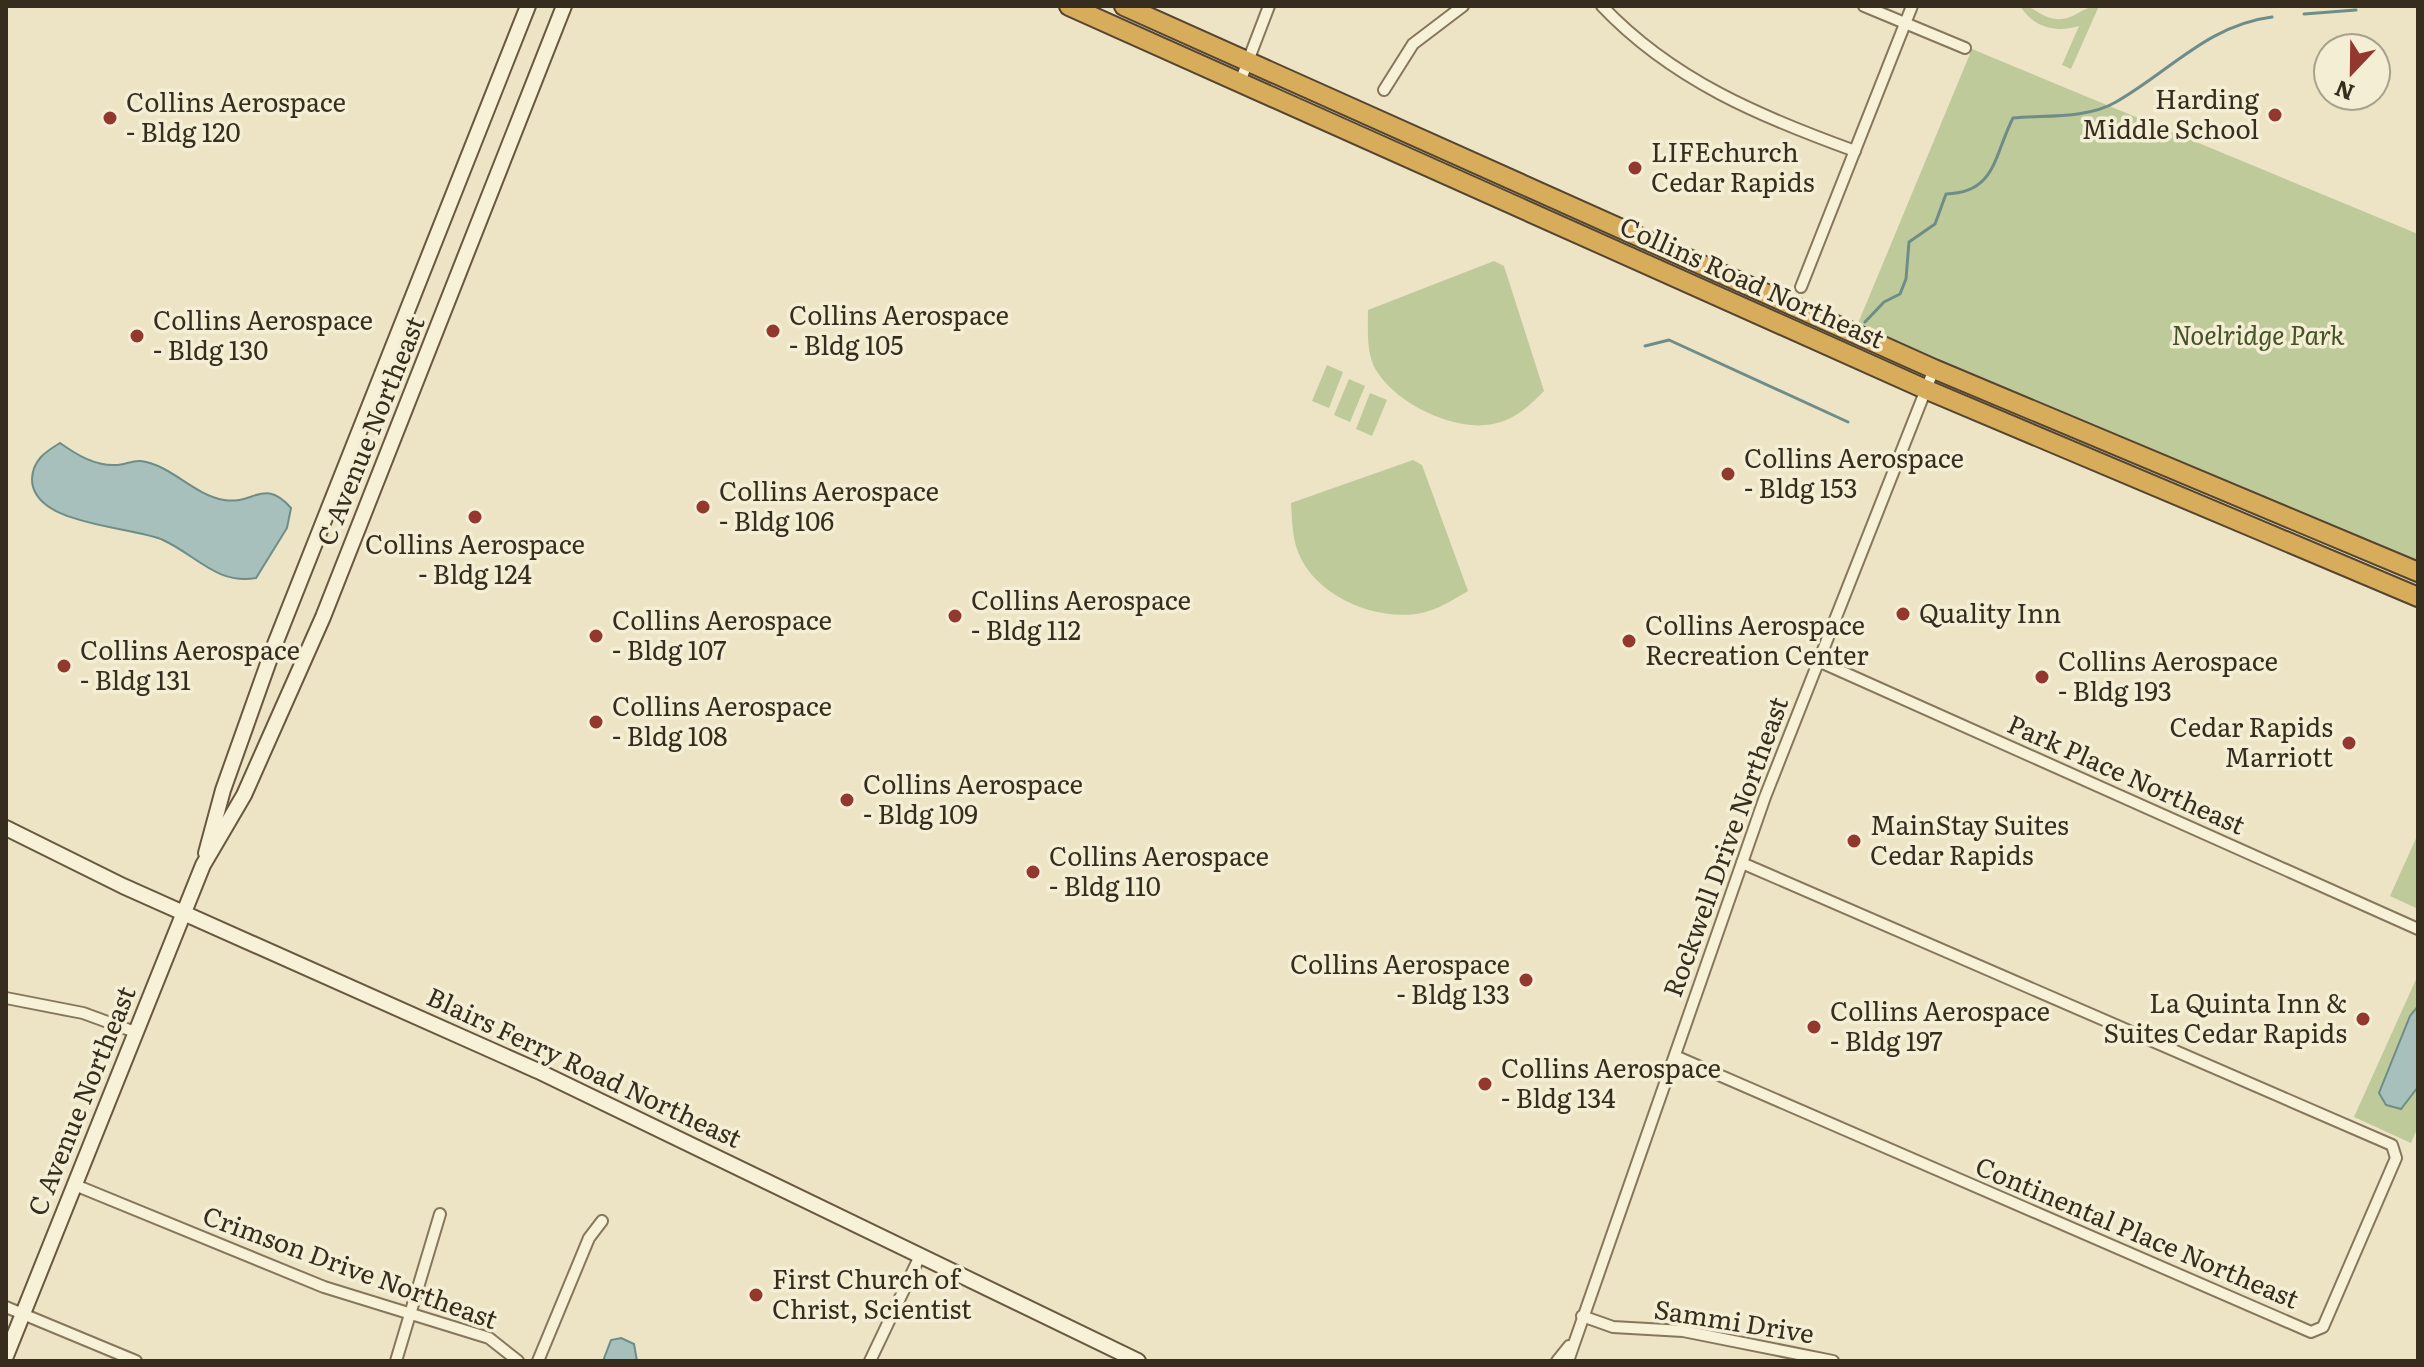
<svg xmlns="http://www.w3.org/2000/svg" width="2424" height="1367" font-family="Literata,serif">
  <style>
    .green { fill: #bfca9a }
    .water { fill: #a7c0bb; stroke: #6e8d89; stroke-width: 2 }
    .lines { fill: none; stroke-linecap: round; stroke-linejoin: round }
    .stream { stroke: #6e8d89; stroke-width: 3 }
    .street-casing { stroke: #86775c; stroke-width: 14 }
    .secondary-casing { stroke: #68583f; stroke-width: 18 }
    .highway-casing { stroke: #544430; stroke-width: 22 }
    .street { stroke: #f7f1d8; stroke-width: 10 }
    .secondary { stroke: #f7f1d8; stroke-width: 14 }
    .highway { stroke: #d7ac5b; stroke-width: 18 }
    .poi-dot { fill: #92382f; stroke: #f4eed4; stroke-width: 3 }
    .labels { text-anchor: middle; stroke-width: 7; stroke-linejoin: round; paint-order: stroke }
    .poi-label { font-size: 26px; fill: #372d1f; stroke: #f4eed4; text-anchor: start }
    .street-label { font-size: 26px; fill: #372d1f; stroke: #f4eed4 }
    .park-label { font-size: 26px; font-style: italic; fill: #435227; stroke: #f4eed4 }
  </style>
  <rect width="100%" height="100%" fill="#ece4c5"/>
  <g class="green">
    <path d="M 2020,6 C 2035,6 2041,18 2056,19 C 2074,21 2082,6 2099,6 L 2071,69 L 2062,65 L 2079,26 C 2055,33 2034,28 2020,6 Z"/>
    <polygon points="1972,49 2418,234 2418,572 1854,333"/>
    <path d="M 1494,261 L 1504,266 L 1544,391 C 1529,406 1515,420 1493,424 C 1455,432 1396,404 1376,370 C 1366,354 1368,329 1368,310 Z"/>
    <polygon points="1327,365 1343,372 1329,408 1312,401"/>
    <polygon points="1349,379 1365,386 1350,422 1334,415"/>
    <polygon points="1370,393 1387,400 1372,436 1356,429"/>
    <path d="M 1413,460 L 1422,465 L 1468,591 C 1456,598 1442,607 1429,611 C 1382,626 1310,596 1296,546 C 1292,532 1292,517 1291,503 Z"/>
    <polygon points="2418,834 2418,909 2390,896"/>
    <polygon points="2418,975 2418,1127 2411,1143 2354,1117"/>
  </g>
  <g class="water">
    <path d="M 60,443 C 77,455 95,466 116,465 C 124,465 133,460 141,461 C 171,465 194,495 224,500 C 254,505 264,477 291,508 L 287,528 L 256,578 C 217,585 196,555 163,540 C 132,526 32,526 32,479 C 33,460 45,452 60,443 Z"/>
    <polygon points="2418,1006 2418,1087 2401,1109 2386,1105 2379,1093 2410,1016"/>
    <polygon points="621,1338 634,1344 637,1361 603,1361 611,1340"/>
  </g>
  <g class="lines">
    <g class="stream">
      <polyline points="2304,14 2356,10"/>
      <path d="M 1865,322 L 1884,302 L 1900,294 L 1906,279 L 1909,242 L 1935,224 L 1946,194 C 1996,193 1994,155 2013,118 C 2045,115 2087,119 2116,102 C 2169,72 2208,25 2272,17"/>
      <polyline points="1645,346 1669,340 1848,422"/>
    </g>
    <defs>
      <g id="street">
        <path d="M 1602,6 C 1672,80 1761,117 1855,151"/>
        <polyline points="1864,6 1965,48"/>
        <polyline points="1240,82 1269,6"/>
        <polyline points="1384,90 1413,44 1463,6"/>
        <polyline points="1801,287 1912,6"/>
        <polyline points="1816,660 2418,929"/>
        <polyline points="6,998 83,1013 135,1032"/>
        <polyline points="1675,1056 2311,1332 2323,1327 2396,1158 2392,1145 1742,863"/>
        <polyline points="75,1185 324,1287 489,1338 518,1361"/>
        <polyline points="6,1307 136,1361"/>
        <polyline points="1582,1316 1613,1327 1683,1331 1833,1361"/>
        <polyline points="396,1361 440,1214"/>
        <polyline points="538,1361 589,1238 602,1221"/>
        <polyline points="870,1361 920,1256"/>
        <polyline points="1557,1361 1569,1346"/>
        <polyline points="1568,1361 1765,797 1934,369"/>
      </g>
      <g id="secondary">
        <polyline points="6,828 123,886 538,1071 1138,1361"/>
        <polyline points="206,853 223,790 275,644 528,6"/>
        <polyline points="6,1356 203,865 244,795 323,617 564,6"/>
      </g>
      <g id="highway">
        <polyline points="1069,6 1925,389 2418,597"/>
        <polyline points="1124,6 1934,369 2418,572"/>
      </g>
    </defs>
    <use href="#street" class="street-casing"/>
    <use href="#secondary" class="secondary-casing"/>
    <use href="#highway" class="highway-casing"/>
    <use href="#street" class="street"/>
    <use href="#secondary" class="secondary"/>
    <use href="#highway" class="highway"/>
  </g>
  <g class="poi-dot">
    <circle cx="2275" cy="115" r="8"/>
    <circle cx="110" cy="118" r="8"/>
    <circle cx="1635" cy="168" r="8"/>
    <circle cx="773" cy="331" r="8"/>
    <circle cx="137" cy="336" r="8"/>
    <circle cx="1728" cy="474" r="8"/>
    <circle cx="703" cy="507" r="8"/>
    <circle cx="475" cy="517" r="8"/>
    <circle cx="1903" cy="614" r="8"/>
    <circle cx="955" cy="616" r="8"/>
    <circle cx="596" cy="636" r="8"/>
    <circle cx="1629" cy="641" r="8"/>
    <circle cx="64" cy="666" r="8"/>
    <circle cx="2042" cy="677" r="8"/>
    <circle cx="596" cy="722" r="8"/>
    <circle cx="2349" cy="743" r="8"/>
    <circle cx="847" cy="800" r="8"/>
    <circle cx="1854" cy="841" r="8"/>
    <circle cx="1033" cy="872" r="8"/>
    <circle cx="1526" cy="980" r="8"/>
    <circle cx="2363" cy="1019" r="8"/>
    <circle cx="1814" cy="1027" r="8"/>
    <circle cx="1485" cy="1084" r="8"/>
    <circle cx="756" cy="1295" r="8"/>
  </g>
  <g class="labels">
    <g class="poi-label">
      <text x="2259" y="109" text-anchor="end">Harding<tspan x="2259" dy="30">Middle School</tspan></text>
      <text x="126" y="112">Collins Aerospace<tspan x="126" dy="30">- Bldg 120</tspan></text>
      <text x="1651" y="162">LIFEchurch<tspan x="1651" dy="30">Cedar Rapids</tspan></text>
      <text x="789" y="325">Collins Aerospace<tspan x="789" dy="30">- Bldg 105</tspan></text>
      <text x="153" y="330">Collins Aerospace<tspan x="153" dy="30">- Bldg 130</tspan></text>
      <text x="1744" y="468">Collins Aerospace<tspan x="1744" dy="30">- Bldg 153</tspan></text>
      <text x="719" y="501">Collins Aerospace<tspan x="719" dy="30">- Bldg 106</tspan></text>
      <text x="475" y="554" text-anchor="middle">Collins Aerospace<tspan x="475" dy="30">- Bldg 124</tspan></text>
      <text x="971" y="610">Collins Aerospace<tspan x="971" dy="30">- Bldg 112</tspan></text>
      <text x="1919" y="623">Quality Inn</text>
      <text x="612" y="630">Collins Aerospace<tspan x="612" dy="30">- Bldg 107</tspan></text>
      <text x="1645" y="635">Collins Aerospace<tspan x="1645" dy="30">Recreation Center</tspan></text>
      <text x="80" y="660">Collins Aerospace<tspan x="80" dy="30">- Bldg 131</tspan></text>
      <text x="2058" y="671">Collins Aerospace<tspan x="2058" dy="30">- Bldg 193</tspan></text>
      <text x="612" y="716">Collins Aerospace<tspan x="612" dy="30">- Bldg 108</tspan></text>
      <text x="2333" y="737" text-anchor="end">Cedar Rapids<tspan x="2333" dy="30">Marriott</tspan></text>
      <text x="863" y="794">Collins Aerospace<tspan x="863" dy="30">- Bldg 109</tspan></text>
      <text x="1870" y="835">MainStay Suites<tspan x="1870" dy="30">Cedar Rapids</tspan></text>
      <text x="1049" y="866">Collins Aerospace<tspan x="1049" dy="30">- Bldg 110</tspan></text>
      <text x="1510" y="974" text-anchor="end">Collins Aerospace<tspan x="1510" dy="30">- Bldg 133</tspan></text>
      <text x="2347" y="1013" text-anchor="end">La Quinta Inn &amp;<tspan x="2347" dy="30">Suites Cedar Rapids</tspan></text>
      <text x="1830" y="1021">Collins Aerospace<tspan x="1830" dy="30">- Bldg 197</tspan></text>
      <text x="1501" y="1078">Collins Aerospace<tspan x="1501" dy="30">- Bldg 134</tspan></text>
      <text x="772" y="1289">First Church of<tspan x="772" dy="30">Christ, Scientist</tspan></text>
    </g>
    <g class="street-label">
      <text transform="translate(1752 283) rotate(24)" y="9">Collins Road Northeast</text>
      <text transform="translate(371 431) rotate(-68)" y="9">C Avenue Northeast</text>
      <text transform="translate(2126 775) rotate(24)" y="9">Park Place Northeast</text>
      <text transform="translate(1726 847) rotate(-70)" y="9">Rockwell Drive Northeast</text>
      <text transform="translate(584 1068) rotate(25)" y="9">Blairs Ferry Road Northeast</text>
      <text transform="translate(82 1101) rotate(-68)" y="9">C Avenue Northeast</text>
      <text transform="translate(2137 1233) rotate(23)" y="9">Continental Place Northeast</text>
      <text transform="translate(350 1268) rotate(20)" y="9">Crimson Drive Northeast</text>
      <text transform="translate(1734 1322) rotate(9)" y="9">Sammi Drive</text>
    </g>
    <g class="park-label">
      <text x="2258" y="345">Noelridge Park</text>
    </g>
  </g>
  <rect width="2424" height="1367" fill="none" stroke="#372d1f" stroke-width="16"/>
  <g transform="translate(2352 72) rotate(202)"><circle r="38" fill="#f4eed4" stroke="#a8a18c" stroke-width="2"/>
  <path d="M0-6L14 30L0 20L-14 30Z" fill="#92382f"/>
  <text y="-12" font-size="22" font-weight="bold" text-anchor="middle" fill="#372d1f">N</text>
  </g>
</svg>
